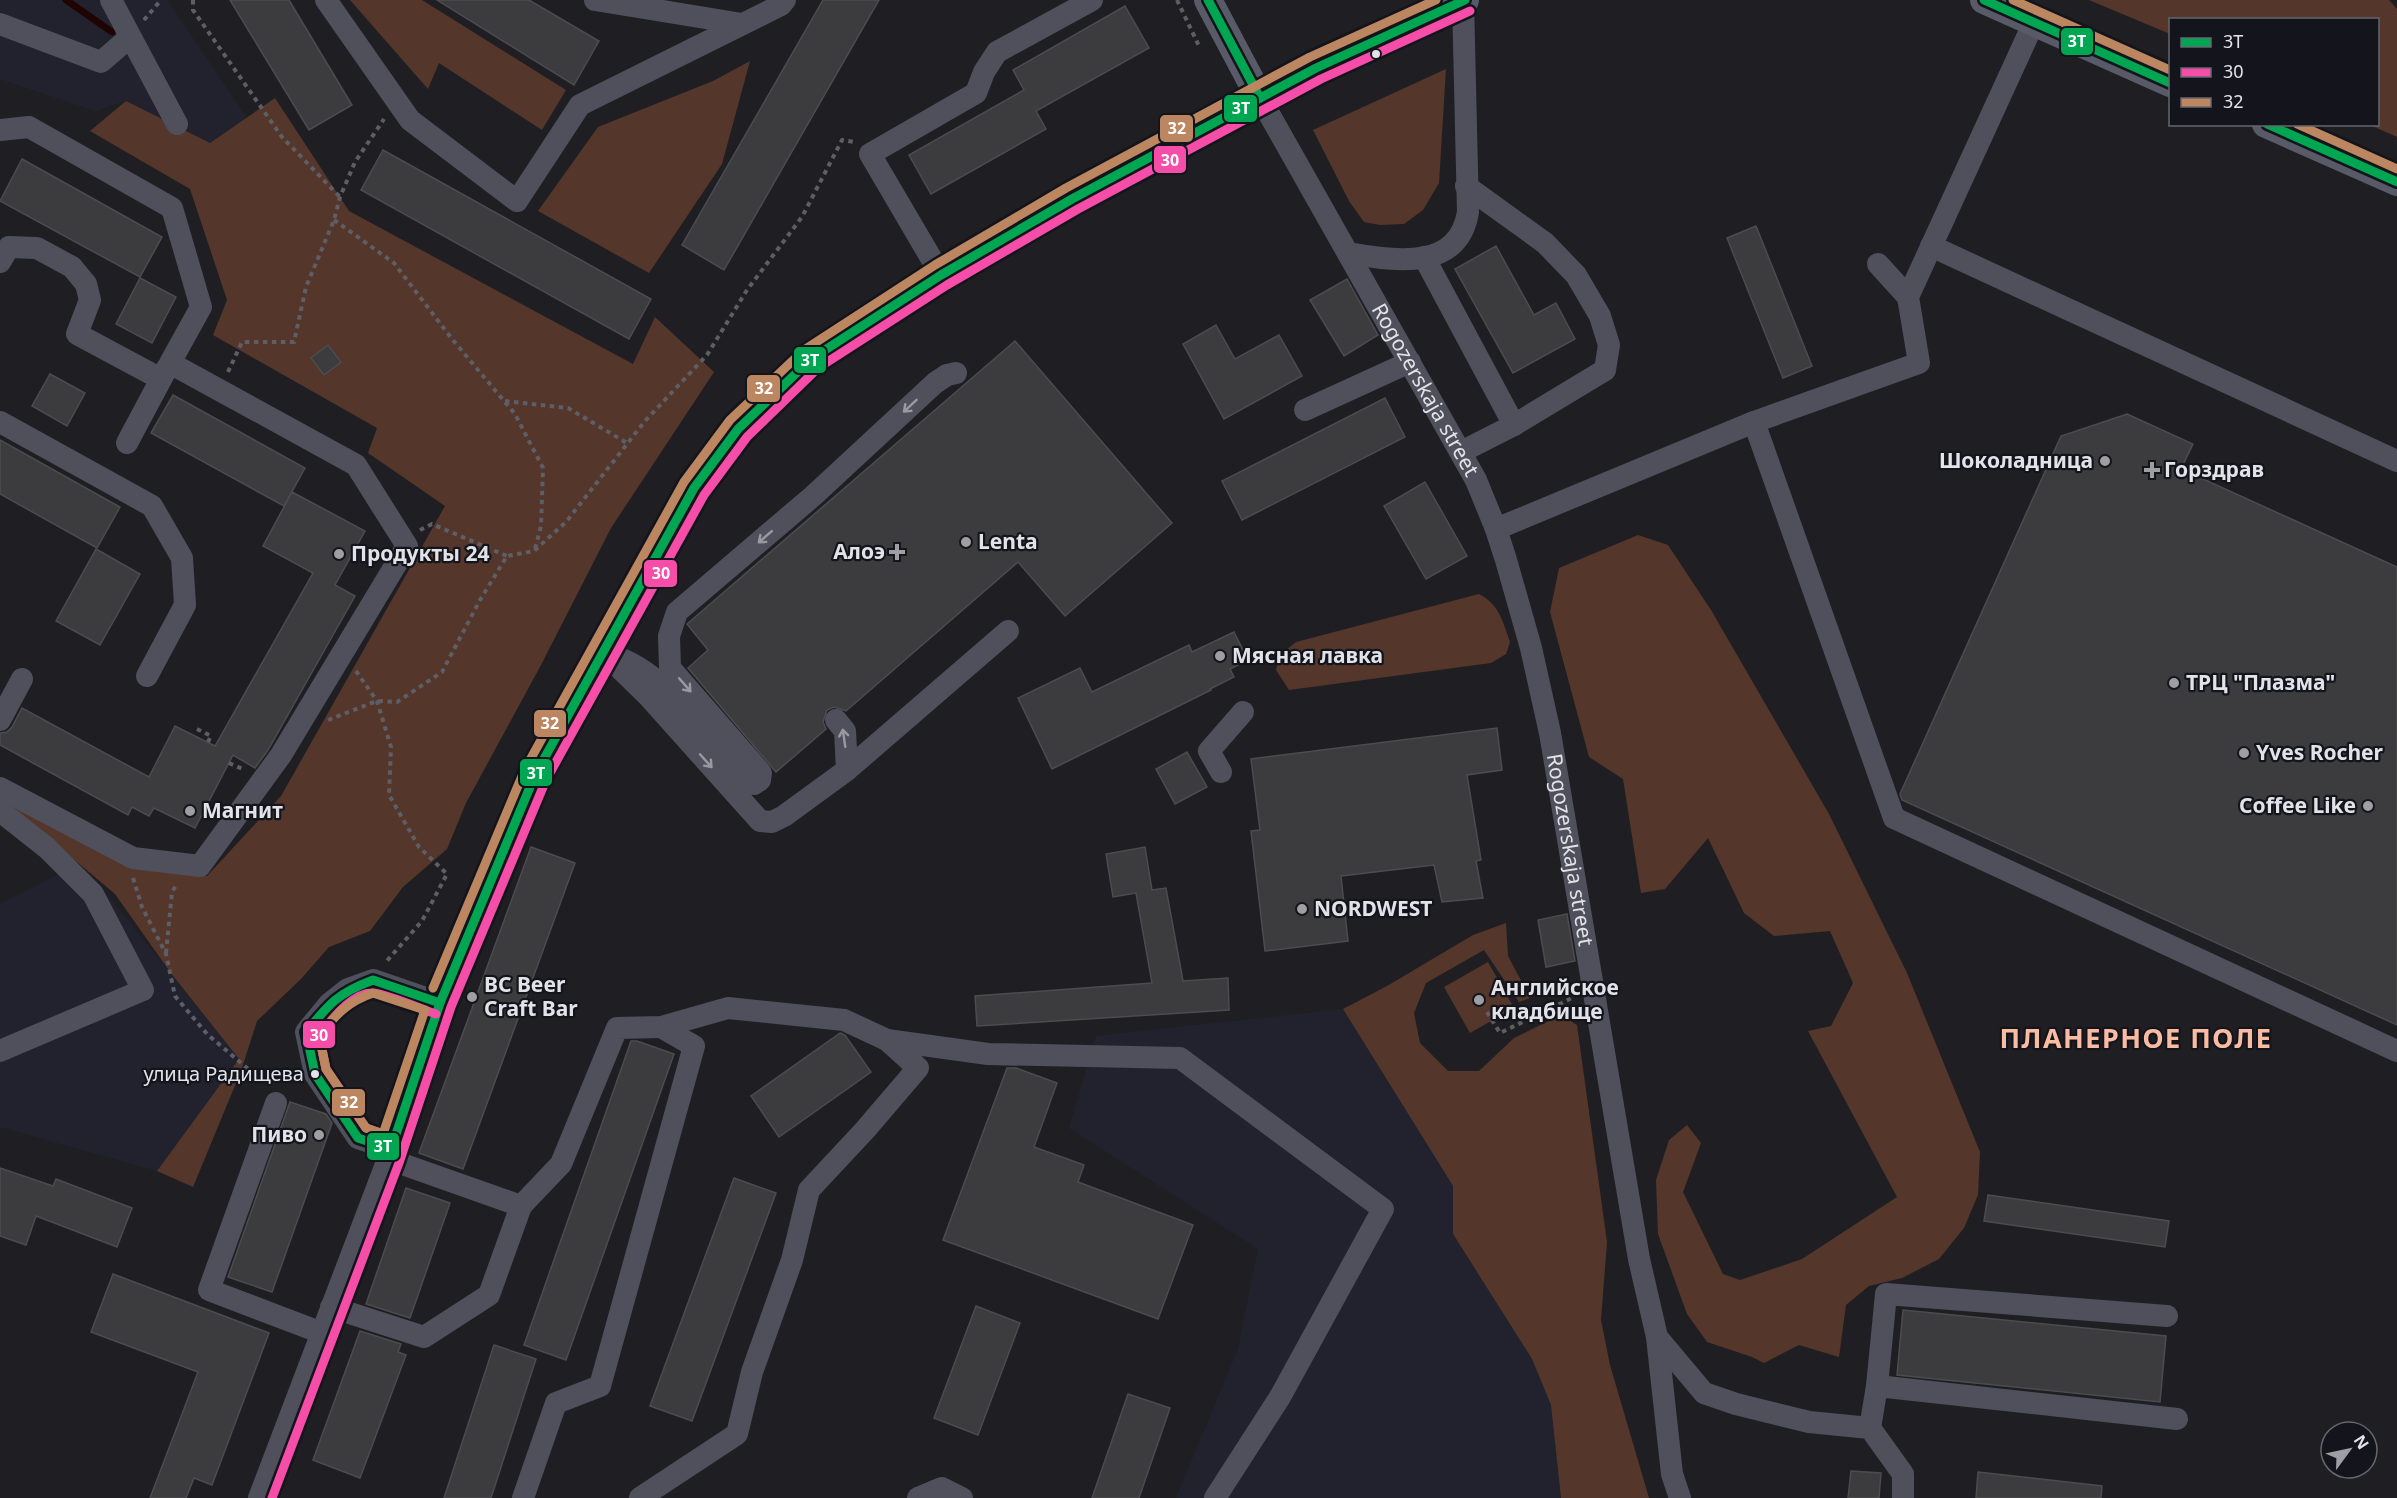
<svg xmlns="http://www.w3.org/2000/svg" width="2397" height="1498" font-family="'Noto Sans',sans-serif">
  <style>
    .built { fill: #21222d }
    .green { fill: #54362b }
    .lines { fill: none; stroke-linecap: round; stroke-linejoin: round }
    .stream { stroke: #1f0403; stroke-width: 7 }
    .building { fill: #3c3c3f; stroke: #4c4c50; stroke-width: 1.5 }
    .path { stroke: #5e5e66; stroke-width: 4; stroke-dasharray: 4.5 4.5; stroke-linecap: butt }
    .minor { stroke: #4f505c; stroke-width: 22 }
    .major { stroke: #585a68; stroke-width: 28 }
    .bus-1-casing { stroke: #14151c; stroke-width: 14 }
    .bus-2-casing { stroke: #14151c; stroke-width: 14 }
    .bus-3-casing { stroke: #14151c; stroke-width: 14 }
    .bus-1 { stroke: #00a651; stroke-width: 9 }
    .bus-2 { stroke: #f54da8; stroke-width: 9 }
    .bus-3 { stroke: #bb8660; stroke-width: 9 }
    .oneway { stroke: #989aa2 }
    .bus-dot { fill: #e2e3e8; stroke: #14151c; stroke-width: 2 }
    .poi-dot { fill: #9e9ea3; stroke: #14151c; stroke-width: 2 }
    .labels { text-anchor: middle; stroke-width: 4.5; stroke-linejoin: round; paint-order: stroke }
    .bus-label { font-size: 20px; fill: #e2e3e8; stroke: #14151c; text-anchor: end }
    .street-label { font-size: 21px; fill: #e2e3e8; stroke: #14151c }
    .poi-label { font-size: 21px; font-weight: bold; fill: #e2e3e8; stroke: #14151c; text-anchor: start }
    .district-label { font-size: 27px; font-weight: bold; letter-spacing: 1.5px; fill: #fabba3; stroke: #14151c }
    .line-badge { stroke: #14151c; stroke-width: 2 }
    .badge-label { font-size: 16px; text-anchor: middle; font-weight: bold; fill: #fff }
  </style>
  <rect width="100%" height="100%" fill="#1f1f23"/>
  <g class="built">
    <polygon points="0,0 167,0 247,118 210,143 126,101 95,111 0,79"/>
    <polygon points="75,866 110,898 239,1059 157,1171 0,1127 0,904"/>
    <polygon points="1343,1009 1453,1186 1453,1234 1532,1359 1551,1405 1561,1498 1176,1498 1238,1349 1258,1249 1069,1128 1096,1036"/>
  </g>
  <g class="green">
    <polygon points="350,0 422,0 566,90 542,130 439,63 428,89"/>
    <polygon points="2089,0 2389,0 2397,9 2397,137 2370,125 2378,124 2378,20 2170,20 2170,34"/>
    <polygon points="750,61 722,164 649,273 538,211 598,127 713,81"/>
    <polygon points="1446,69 1439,183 1423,210 1404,224 1380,225 1364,222 1349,201 1313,130"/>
    <polygon points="275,98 349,211 633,364 655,317 714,372 611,528 541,665 466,803 447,849 403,887 370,931 329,947 301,979 257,1021 241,1071 193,1187 157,1171 239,1059 170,972 115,894 0,797 133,865 207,876 281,796 445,506 368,453 377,428 213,335 227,300 190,189 90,131 126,101 210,143"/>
    <polygon points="1638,535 1668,545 1711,610 1829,814 1907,973 1980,1152 1978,1195 1964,1228 1939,1259 1902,1278 1869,1286 1846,1305 1839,1357 1799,1345 1764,1363 1752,1357 1707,1342 1687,1314 1658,1234 1656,1180 1669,1140 1687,1125 1701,1143 1683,1192 1723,1274 1740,1280 1802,1259 1897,1197 1808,1031 1831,1026 1853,983 1830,931 1774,936 1744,913 1708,838 1665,889 1641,893 1623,779 1589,757 1550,612 1559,568"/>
    <path d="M 1479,594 C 1499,604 1503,622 1510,642 L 1506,654 L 1491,663 L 1289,690 L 1276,670 L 1280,655 L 1296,642 Z"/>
    <polygon points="1506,923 1508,956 1530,998 1519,1002 1484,950 1426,983 1414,1013 1420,1043 1448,1071 1479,1071 1514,1038 1561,1015 1577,1025 1607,1242 1601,1320 1610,1365 1649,1498 1561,1498 1551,1405 1532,1359 1453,1234 1453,1186 1343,1009 1387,986 1473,935"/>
    <polygon points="1488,962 1514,1008 1470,1033 1444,987"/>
  </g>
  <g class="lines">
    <polyline class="stream" points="66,0 112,32"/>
  </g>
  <g class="building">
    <polygon points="230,0 289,0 352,105 309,130"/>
    <polygon points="437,0 529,0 599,41 574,85"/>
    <polygon points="823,0 879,0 724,270 682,245"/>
    <polygon points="1125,6 1149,48 1036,111 1046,129 931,194 909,155 1024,90 1013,70"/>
    <polygon points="383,150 651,299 629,339 361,190"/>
    <polygon points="22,159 162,237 140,277 0,201"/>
    <polygon points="1756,226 1812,366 1783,378 1727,238"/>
    <polygon points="1496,246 1534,315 1556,303 1575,339 1513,373 1455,269"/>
    <polygon points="140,278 176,297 152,343 116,324"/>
    <polygon points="1347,279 1378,335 1344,356 1310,300"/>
    <polygon points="1216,325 1235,359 1279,335 1302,376 1224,419 1183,344"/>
    <polygon points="1015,341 1172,523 1065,616 1018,562 846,711 834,707 827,710 823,722 826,729 776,772 688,668 708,650 687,624"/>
    <polygon points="328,345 341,362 324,375 311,358"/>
    <polygon points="50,374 85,393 67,426 32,406"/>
    <polygon points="173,395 305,468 284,506 151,433"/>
    <polygon points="1385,398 1405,437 1242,520 1222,481"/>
    <polygon points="2127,414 2193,444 2181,469 2397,567 2397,1025 1902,800 1900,794 2061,436"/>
    <polygon points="0,440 120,507 97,548 0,494"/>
    <polygon points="1425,482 1467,556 1426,579 1384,506"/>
    <polygon points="292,492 365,531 335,585 355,596 268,750 255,768 233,755 195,828 154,808 149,816 132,807 128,815 0,745 0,733 7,732 12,727 22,708 149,777 175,726 215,746 313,573 263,546"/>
    <polygon points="96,549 140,574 100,645 56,621"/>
    <polygon points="1234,632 1248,660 1230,669 1234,677 1210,689 1211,690 1052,769 1018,698 1080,668 1092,692 1189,645 1192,652"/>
    <polygon points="1497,728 1502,770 1467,775 1481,860 1476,861 1483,898 1442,902 1434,865 1341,876 1348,941 1265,951 1251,831 1260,830 1251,759"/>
    <polygon points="1187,752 1207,787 1175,804 1156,769"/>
    <polygon points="531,847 575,863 463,1169 419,1153"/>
    <polygon points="1145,847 1152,890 1166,888 1183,981 1228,978 1229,1010 977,1026 975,996 1152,983 1136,893 1113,897 1106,854"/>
    <polygon points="1567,914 1575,961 1546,967 1538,920"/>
    <polygon points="840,1033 845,1035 871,1072 779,1137 751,1096"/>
    <polygon points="631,1041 637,1041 674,1054 566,1360 524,1345"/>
    <polygon points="1007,1068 1016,1068 1057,1083 1034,1147 1084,1165 1078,1182 1193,1225 1158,1319 943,1240"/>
    <polygon points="290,1102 326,1114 332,1123 272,1292 228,1277"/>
    <polygon points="0,1168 53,1186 56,1179 132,1208 117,1247 36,1216 26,1245 0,1236"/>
    <polygon points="734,1178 776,1193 692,1421 650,1406"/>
    <polygon points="406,1188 450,1203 410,1318 366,1304"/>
    <polygon points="1988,1195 2169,1221 2165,1247 1984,1221"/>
    <polygon points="113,1274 269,1333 212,1485 194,1478 186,1498 150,1498 198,1372 91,1332"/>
    <polygon points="976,1306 1020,1323 978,1435 934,1418"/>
    <polygon points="1903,1310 2166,1336 2160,1402 1897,1375"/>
    <polygon points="360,1331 401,1344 398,1352 406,1355 360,1478 313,1460"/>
    <polygon points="494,1345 536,1359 491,1498 444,1498"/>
    <polygon points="1128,1394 1170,1408 1139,1498 1092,1498"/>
    <polygon points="1851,1471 1881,1473 1879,1498 1848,1498"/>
    <polygon points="1978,1472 2102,1486 2101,1498 1976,1498"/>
  </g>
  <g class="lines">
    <g class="path">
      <polyline points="193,0 193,10 282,137 340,197"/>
      <polyline points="1177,0 1199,46"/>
      <polyline points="144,20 161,0"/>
      <polyline points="334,220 394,263 452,339 515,414 543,468 541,526 535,549"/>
      <polyline points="228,372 242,342 294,342 306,287 334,220 340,197 355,162 384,119"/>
      <polyline points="505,401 568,408 627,443"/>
      <polyline points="420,530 432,524 507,556"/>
      <polyline points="356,671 377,701 391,747 389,795 419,847 447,874 422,921 385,963"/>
      <polyline points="328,720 377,701 397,702 442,672 480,600 507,556 534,551 566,522 645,421 707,355 747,290 802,217 842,140 854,142"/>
      <polyline points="197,729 211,736 208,742"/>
      <polyline points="229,763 245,770"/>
      <polyline points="133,878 142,907 166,954 175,996 207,1034 261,1080"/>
      <polyline points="166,953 172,892 177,884"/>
      <polyline points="1487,1012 1500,1033 1574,997"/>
    </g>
    <g class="minor">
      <polyline points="111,0 177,124"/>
      <polyline points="326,0 410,120 517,201 580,105 781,5 785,0"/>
      <polyline points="595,0 742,24"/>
      <polyline points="0,24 101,62 130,37"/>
      <polyline points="0,130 29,127 172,208 201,307 170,363 356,465 407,546 281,755 200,866 133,858 0,788"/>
      <polyline points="1931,246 2397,461"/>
      <path d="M 1348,253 C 1392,260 1458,273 1468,212 L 1463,1"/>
      <polyline points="1424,257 1514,425 1605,370 1609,345 1600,316 1576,275 1545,243 1466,186"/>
      <polyline points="0,262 9,247 37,248 72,267 86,284 90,300 77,334 161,379"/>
      <polyline points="1878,264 1908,297"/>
      <polyline points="941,275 870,154 976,93 984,72 997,52 1092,0"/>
      <polyline points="1305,410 1410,362"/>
      <polyline points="0,422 152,506 182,558 185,605 147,676"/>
      <polyline points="1754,422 1894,818 2397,1051"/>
      <polyline points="127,443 167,368"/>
      <polyline points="1461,452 1514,425"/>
      <polyline points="1496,529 1754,422 1919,363 1908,297 2034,22"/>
      <polyline points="0,720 22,679"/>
      <path d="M 836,720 L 845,731 L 847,770 L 784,816 L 772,822 L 760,821 L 649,697 L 603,652 C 625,659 640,667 658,682 L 747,782 L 754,784 L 760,780 L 761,773 L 756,767 L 670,668 L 669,636 L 677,612 L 813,496 L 935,383 L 947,375 L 956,373"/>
      <polyline points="847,770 1008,631"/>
      <polyline points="1221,772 1209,751 1243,712"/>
      <polyline points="0,811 47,848 93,894 143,990 0,1051"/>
      <polyline points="887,1040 988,1054 1180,1058 1383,1209 1280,1397 1215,1498"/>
      <polyline points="276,1103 209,1290 322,1333"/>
      <polyline points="391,1149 358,1138 315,1074 306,1032 329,1004 348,989 373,980 440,1003"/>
      <polyline points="388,1159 521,1206"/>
      <polyline points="331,1307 424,1337 489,1295 521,1206 561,1164 617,1028 661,1027 728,1008 844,1020 887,1040 918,1068 865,1130 809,1190 792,1260 752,1372 737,1434 640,1498"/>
      <polyline points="1657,1337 1672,1474 1680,1498"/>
      <polyline points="1877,1386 2177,1419"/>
      <polyline points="1870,1428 1877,1386 1886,1294 2167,1316"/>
      <path id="s1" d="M 259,1498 L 388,1159 L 440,1003 L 535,775 L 694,488 L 738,429 L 811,359 L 941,275 L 1072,199 L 1260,98 L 1476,480 L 1496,529 L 1506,560 L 1531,648 L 1550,733 L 1639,1259 L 1657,1337 L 1704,1393 L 1736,1404 L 1809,1422 L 1870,1428 L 1903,1474 L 1903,1498"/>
      <polyline points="523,1498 556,1403 600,1386 694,1046 661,1027"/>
      <polyline points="918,1498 942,1488 962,1498"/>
    </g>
    <g class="major">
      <polyline points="1208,0 1260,98 1316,68 1465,0"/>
      <polyline points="1984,0 2170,83"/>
      <polyline points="2266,124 2397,182"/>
    </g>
    <defs>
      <g id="bus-1">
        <polyline points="1208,0 1260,98"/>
        <polyline points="1984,0 2170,83"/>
        <polyline points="2267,124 2397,182"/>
        <path d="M 373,980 L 440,1003 L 391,1149 L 358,1138 L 315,1074 L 306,1032 C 329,1004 338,993 373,980 Z"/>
        <polyline points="440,1003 535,775 694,488 738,429 811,359 941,275 1072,199 1316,68 1465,0"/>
      </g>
      <g id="bus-2">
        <path d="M 395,1138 L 366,1128 L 326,1069 L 319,1035 C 331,1021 352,992 373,993 C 384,993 424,1010 436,1014"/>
        <polyline points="272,1498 399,1163 451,1007 546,780 704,495 747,437 818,368 947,285 1078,209 1321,79 1470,11"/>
      </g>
      <g id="bus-3">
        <polyline points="2013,0 2170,70"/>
        <polyline points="2297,124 2397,169"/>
        <polyline points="433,988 525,769 684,482 730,420 804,350 935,265 1066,188 1310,57 1436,0"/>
        <path d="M 373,993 L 425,1010 L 383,1134 L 366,1128 L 326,1069 L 319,1035 C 337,1014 347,1002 373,993 Z"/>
      </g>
    </defs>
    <use href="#bus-1" class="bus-1-casing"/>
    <use href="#bus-2" class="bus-2-casing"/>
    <use href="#bus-3" class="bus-3-casing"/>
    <use href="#bus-1" class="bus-1"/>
    <use href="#bus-2" class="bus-2"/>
    <use href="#bus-3" class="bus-3"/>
  </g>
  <defs><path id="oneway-shaft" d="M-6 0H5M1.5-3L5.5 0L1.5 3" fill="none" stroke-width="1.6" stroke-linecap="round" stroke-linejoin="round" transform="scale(1.5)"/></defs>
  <g class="oneway">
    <use href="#oneway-shaft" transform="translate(910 406) rotate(137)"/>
    <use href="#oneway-shaft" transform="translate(765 537) rotate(139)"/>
    <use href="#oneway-shaft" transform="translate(685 685) rotate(49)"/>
    <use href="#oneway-shaft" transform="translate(844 738) rotate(-98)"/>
    <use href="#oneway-shaft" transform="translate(706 761) rotate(48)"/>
  </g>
  <g class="bus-dot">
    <circle cx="1376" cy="54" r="5"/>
    <circle cx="315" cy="1074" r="5"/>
  </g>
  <g class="poi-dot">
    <circle cx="2105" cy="461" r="6"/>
    <path d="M2149 461h6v6h6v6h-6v6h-6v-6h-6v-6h6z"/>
    <circle cx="966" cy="542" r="6"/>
    <path d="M894 543h6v6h6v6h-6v6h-6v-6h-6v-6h6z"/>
    <circle cx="339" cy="554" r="6"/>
    <circle cx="1220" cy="656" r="6"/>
    <circle cx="2174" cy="683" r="6"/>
    <circle cx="2244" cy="753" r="6"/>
    <circle cx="2368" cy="806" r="6"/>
    <circle cx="190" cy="811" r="6"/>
    <circle cx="1302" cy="909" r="6"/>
    <circle cx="472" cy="997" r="6"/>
    <circle cx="1479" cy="1000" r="6"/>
    <circle cx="319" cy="1135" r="6"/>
  </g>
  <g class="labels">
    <g class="bus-label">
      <text x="304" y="1081">улица Радищева</text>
    </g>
    <g class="street-label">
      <text dy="7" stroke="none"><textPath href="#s1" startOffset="2132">Rogozerskaja street</textPath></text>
      <text dy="7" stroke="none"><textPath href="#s1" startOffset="2618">Rogozerskaja street</textPath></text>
    </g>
    <g class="poi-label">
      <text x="2093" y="468" text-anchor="end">Шоколадница</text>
      <text x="2164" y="477">Горздрав</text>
      <text x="978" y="549">Lenta</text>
      <text x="885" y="559" text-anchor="end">Алоэ</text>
      <text x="351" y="561">Продукты 24</text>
      <text x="1232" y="663">Мясная лавка</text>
      <text x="2186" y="690">ТРЦ "Плазма"</text>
      <text x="2256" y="760">Yves Rocher</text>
      <text x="2356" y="813" text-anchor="end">Coffee Like</text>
      <text x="202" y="818">Магнит</text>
      <text x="1314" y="916">NORDWEST</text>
      <text x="484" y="992">BC Beer<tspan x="484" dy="24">Craft Bar</tspan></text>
      <text x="1491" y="995">Английское<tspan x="1491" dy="24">кладбище</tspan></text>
      <text x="307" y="1142" text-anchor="end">Пиво</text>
    </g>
    <g class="district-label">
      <text x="2136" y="1048">ПЛАНЕРНОЕ ПОЛЕ</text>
    </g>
  </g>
  <g class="line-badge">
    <rect x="2060" y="27" width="34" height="29" rx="6" fill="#00a651"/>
    <rect x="1223" y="94" width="35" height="29" rx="6" fill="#00a651"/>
    <rect x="1159" y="114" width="35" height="29" rx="6" fill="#bb8660"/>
    <rect x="1153" y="145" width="34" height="29" rx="6" fill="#f54da8"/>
    <rect x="793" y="346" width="34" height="28" rx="6" fill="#00a651"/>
    <rect x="746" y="374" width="35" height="29" rx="6" fill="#bb8660"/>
    <rect x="643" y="559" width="35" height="29" rx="6" fill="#f54da8"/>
    <rect x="533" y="709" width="34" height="29" rx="6" fill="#bb8660"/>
    <rect x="519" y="758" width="34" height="29" rx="6" fill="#00a651"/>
    <rect x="302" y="1020" width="34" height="29" rx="6" fill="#f54da8"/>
    <rect x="331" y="1088" width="35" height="29" rx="6" fill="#bb8660"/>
    <rect x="366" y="1132" width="34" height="29" rx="6" fill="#00a651"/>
  </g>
  <g class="badge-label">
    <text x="2077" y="47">3Т</text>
    <text x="1241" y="114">3Т</text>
    <text x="1177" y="134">32</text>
    <text x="1170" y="166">30</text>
    <text x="810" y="366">3Т</text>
    <text x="764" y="394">32</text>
    <text x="661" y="579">30</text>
    <text x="550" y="729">32</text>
    <text x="536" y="779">3Т</text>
    <text x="319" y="1041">30</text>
    <text x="349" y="1108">32</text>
    <text x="383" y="1152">3Т</text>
  </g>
  <rect x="2169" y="18" width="210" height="108" fill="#14151c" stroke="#66676e" stroke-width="1.5"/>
  <rect x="2181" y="38" width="30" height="9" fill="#00a651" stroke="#66676e" stroke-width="1.5"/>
  <text x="2223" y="48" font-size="18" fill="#e2e3e8">3Т</text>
  <rect x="2181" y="68" width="30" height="9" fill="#f54da8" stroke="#66676e" stroke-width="1.5"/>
  <text x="2223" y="78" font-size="18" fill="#e2e3e8">30</text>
  <rect x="2181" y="98" width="30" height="9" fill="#bb8660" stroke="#66676e" stroke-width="1.5"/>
  <text x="2223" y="108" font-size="18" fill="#e2e3e8">32</text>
  <g transform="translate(2349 1450) rotate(57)"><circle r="28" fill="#14151c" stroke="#66676e" stroke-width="1.5"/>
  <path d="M0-4.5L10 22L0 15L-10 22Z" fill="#9e9ea3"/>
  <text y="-9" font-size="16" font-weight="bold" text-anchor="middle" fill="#e2e3e8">N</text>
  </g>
</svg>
